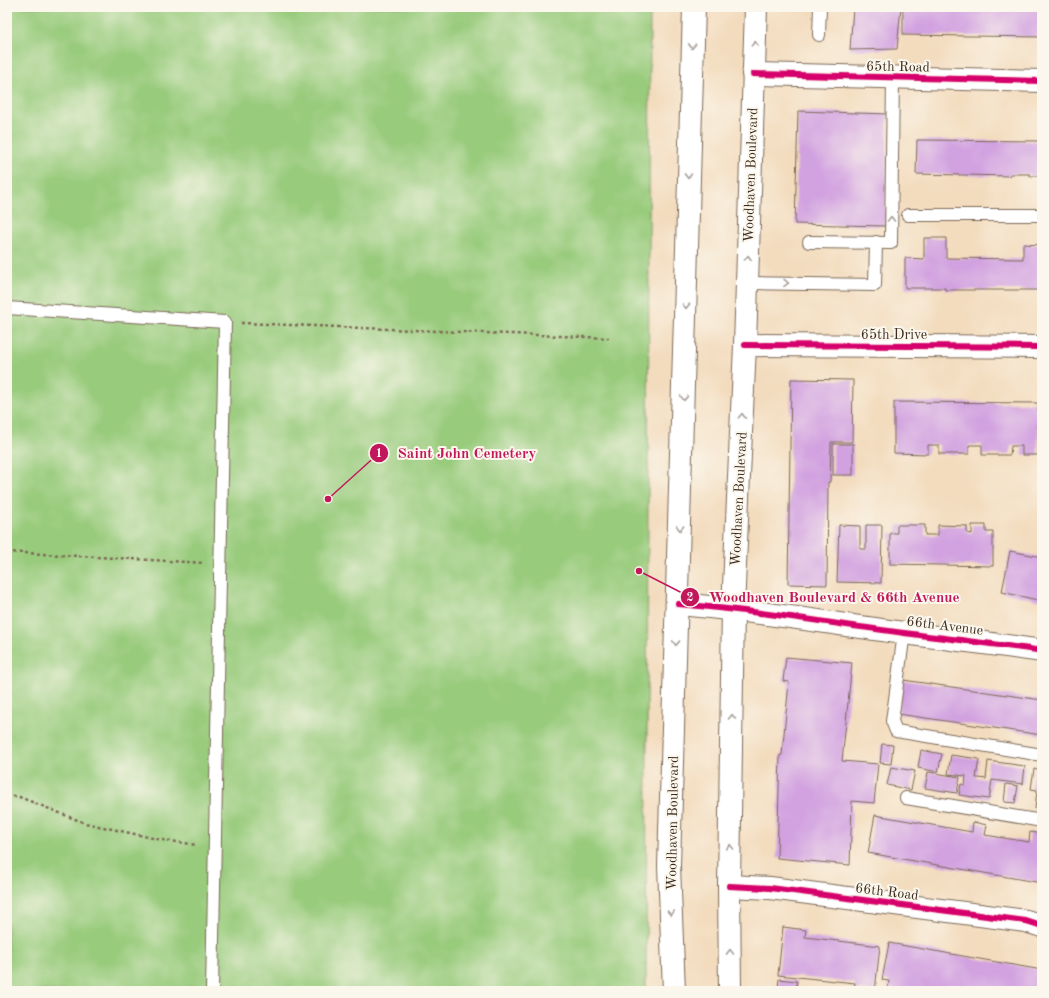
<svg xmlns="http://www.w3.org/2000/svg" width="1049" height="998" font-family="'Old Standard TT',serif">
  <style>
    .green { fill: #98cb7c; stroke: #6a7a4d }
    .building { fill: #d1a1e0 }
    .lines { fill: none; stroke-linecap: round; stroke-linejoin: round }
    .lane-casing { stroke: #7b6856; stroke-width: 14 }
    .street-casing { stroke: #7b6856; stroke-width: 24 }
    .secondary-casing { stroke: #7b6856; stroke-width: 24 }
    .primary-casing { stroke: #7b6856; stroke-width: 24 }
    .path { stroke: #7b6856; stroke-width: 2.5; stroke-dasharray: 3 3; stroke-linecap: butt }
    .lane { stroke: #fff; stroke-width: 12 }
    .street { stroke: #fff; stroke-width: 22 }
    .secondary { stroke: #fff; stroke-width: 22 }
    .primary { stroke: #fff; stroke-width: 22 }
    .cycleway-casing { stroke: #fbf7ec; stroke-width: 8 }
    .cycleway { stroke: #d6006c; stroke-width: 6 }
    .oneway { stroke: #a79f9a }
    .labels { text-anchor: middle; stroke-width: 4; stroke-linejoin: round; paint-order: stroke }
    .street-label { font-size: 14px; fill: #3b2a1e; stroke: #fbf7ec }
    .leader { fill: none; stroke: #c2185b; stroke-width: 1.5 }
    .callout-dot { fill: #c2185b; stroke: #fbf7ec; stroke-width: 1.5 }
    .mark-label { font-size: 12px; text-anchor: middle; font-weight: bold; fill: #fff }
    .callout-label { font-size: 15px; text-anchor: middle; font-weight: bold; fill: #c2185b; stroke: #fbf7ec; stroke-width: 4; stroke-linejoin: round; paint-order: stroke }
  </style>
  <rect width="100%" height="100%" fill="#fbf7ec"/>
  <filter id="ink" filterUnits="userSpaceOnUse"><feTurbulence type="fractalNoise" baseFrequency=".025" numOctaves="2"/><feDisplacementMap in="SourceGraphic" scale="8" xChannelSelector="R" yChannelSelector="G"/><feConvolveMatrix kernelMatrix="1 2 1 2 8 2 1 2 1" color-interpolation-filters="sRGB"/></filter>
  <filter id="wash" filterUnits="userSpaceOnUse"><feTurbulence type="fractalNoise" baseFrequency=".012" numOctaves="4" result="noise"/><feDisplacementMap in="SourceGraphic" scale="16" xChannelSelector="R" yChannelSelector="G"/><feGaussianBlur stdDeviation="0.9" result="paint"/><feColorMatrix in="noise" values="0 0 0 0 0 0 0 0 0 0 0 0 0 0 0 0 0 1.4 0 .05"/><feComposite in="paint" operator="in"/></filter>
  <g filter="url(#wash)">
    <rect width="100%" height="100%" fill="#f3dcbe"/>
    <polygon class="green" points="7,7 650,7 646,991 7,991"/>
    <g id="blocks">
      <g class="building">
        <polygon points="853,7 901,7 897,49 850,50"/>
        <polygon points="903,7 1042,7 1042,37 903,35"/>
        <polygon points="798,111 888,114 885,226 795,224"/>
        <polygon points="917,140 1042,141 1042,176 1030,176 1030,174 1010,174 1010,176 916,174"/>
        <polygon points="924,238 946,238 946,258 1023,259 1023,244 1042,245 1042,290 945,290 945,288 905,288 905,258 924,259"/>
        <polygon points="791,379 853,380 852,442 831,442 830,482 828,482 827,585 788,584"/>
        <polygon points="894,402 1038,403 1038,455 1022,455 1022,446 1011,446 1010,455 982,455 982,445 969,445 969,454 939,454 939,445 928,445 928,454 894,453"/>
        <rect x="833" y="444" width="20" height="31"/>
        <polygon points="839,525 860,526 860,549 866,549 866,525 882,525 881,583 837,582"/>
        <polygon points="897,525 925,525 925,535 938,535 938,525 967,526 967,533 972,534 972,525 986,525 986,532 993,532 993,566 890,564 890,533 897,533"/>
        <polygon points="1010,551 1042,557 1042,601 1002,592"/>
        <polygon points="786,657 852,663 842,761 878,764 874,803 852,801 850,865 777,858 780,755 782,755 789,682 783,681"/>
        <polygon points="903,680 1042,700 1042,735 898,714"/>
        <polygon points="882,744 893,745 891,764 880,763"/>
        <polygon points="921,750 942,754 938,772 918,768"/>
        <polygon points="951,755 979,759 976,778 979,778 986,779 988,761 1025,766 1023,784 992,780 989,799 959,795 961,784 965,785 966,776 948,774"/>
        <polygon points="891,767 915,771 911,790 887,785"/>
        <polygon points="1034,769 1042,771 1042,810 1035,809 1037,790 1031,789"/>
        <polygon points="928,772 960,777 957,793 925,788"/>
        <polygon points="1006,784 1018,786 1015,803 1004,802"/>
        <polygon points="875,815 972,832 973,822 987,825 985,835 1029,842 1030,832 1042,834 1042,883 868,853"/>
        <polygon points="783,927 806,930 805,937 880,946 875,991 854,990 855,983 778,975"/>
        <polygon points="889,943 1042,970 1042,991 901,991 888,988 889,981 882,980"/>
        <polygon points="779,979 797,981 796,991 785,991 785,988 778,987"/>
      </g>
    </g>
  </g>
  <g filter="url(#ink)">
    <use href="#blocks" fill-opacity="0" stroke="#7b6856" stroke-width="1"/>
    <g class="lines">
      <defs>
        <g id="lane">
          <polyline points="819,35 820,7"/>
          <polyline points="908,215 1042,215"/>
          <polyline points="809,242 891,243 893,77"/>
          <polyline points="747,283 875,285 876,242"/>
          <polyline points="7,308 225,322 212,991"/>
          <polyline points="904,633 892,721 896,731 1042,755"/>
          <polyline points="906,798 1042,821"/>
        </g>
        <g id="street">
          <polyline points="753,74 1042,81"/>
          <polyline points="745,345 1042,347"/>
          <polyline points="729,886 770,888 1026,921 1042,926"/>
        </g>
        <path id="secondary" d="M 678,604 C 754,610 828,623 904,633 C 950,639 996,644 1042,651"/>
        <g id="primary">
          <polyline points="674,991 669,866 694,7"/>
          <polyline points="730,991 729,886 733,608 745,345 756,7"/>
        </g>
      </defs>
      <use href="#lane" class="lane-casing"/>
      <use href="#street" class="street-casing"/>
      <use href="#secondary" class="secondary-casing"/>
      <use href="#primary" class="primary-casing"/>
      <g class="path">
        <polyline points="241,323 609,338"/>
        <polyline points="7,552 204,563"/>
        <polyline points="7,797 17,796 85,823 157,839 197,845"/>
      </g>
      <use href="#lane" class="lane"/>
      <use href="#street" class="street"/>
      <use href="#secondary" class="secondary"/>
      <use href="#primary" class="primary"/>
      <defs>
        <g id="cycleway">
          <polyline points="753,74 1042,81"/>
          <polyline points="745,345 1042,347"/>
          <path d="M 678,604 C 754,610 828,623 904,633 C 950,639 996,644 1042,651"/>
          <polyline points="729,886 770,888 1026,921 1042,926"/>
        </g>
      </defs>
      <use href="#cycleway" class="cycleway-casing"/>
      <use href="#cycleway" class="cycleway"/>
    </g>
    <defs><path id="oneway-chevron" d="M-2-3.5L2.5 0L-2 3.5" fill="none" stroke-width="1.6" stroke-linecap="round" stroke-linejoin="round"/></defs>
    <g class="oneway">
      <use href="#oneway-chevron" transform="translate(755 44) rotate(-87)"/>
      <use href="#oneway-chevron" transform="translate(692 46) rotate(93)"/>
      <use href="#oneway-chevron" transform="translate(688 176) rotate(91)"/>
      <use href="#oneway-chevron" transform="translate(891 219) rotate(-89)"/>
      <use href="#oneway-chevron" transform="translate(748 258) rotate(-88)"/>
      <use href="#oneway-chevron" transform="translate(786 283) rotate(1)"/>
      <use href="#oneway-chevron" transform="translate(686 306) rotate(91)"/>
      <use href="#oneway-chevron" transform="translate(684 398) rotate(92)"/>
      <use href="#oneway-chevron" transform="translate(742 416) rotate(-87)"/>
      <use href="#oneway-chevron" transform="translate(680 528) rotate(92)"/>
      <use href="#oneway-chevron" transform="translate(676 643) rotate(92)"/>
      <use href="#oneway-chevron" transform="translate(732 717) rotate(-89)"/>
      <use href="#oneway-chevron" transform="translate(730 847) rotate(-89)"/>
      <use href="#oneway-chevron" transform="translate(671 913) rotate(88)"/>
      <use href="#oneway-chevron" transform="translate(730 952) rotate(-91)"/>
    </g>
  </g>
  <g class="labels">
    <g class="street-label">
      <text transform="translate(898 66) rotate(1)" y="5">65th Road</text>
      <text transform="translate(750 175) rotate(-88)" y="5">Woodhaven Boulevard</text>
      <text x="894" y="339">65th Drive</text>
      <text transform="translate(738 499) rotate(-87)" y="5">Woodhaven Boulevard</text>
      <text transform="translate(945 625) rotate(7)" y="5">66th Avenue</text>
      <text transform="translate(672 823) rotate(-89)" y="5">Woodhaven Boulevard</text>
      <text transform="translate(887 891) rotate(7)" y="5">66th Road</text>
    </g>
  </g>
  <path class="leader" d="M328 499L379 453M639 571L690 597"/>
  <g class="callout-dot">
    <circle cx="328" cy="499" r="4"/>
    <circle cx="639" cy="571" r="4"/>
    <circle cx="379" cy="453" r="10"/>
    <circle cx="690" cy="597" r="10"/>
  </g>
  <g class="mark-label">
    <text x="379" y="457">1</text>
    <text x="690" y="601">2</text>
  </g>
  <g class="callout-label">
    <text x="467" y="458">Saint John Cemetery</text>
    <text x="834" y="602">Woodhaven Boulevard &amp; 66th Avenue</text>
  </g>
  <rect width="1049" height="998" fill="none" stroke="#fbf7ec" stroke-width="24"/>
</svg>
